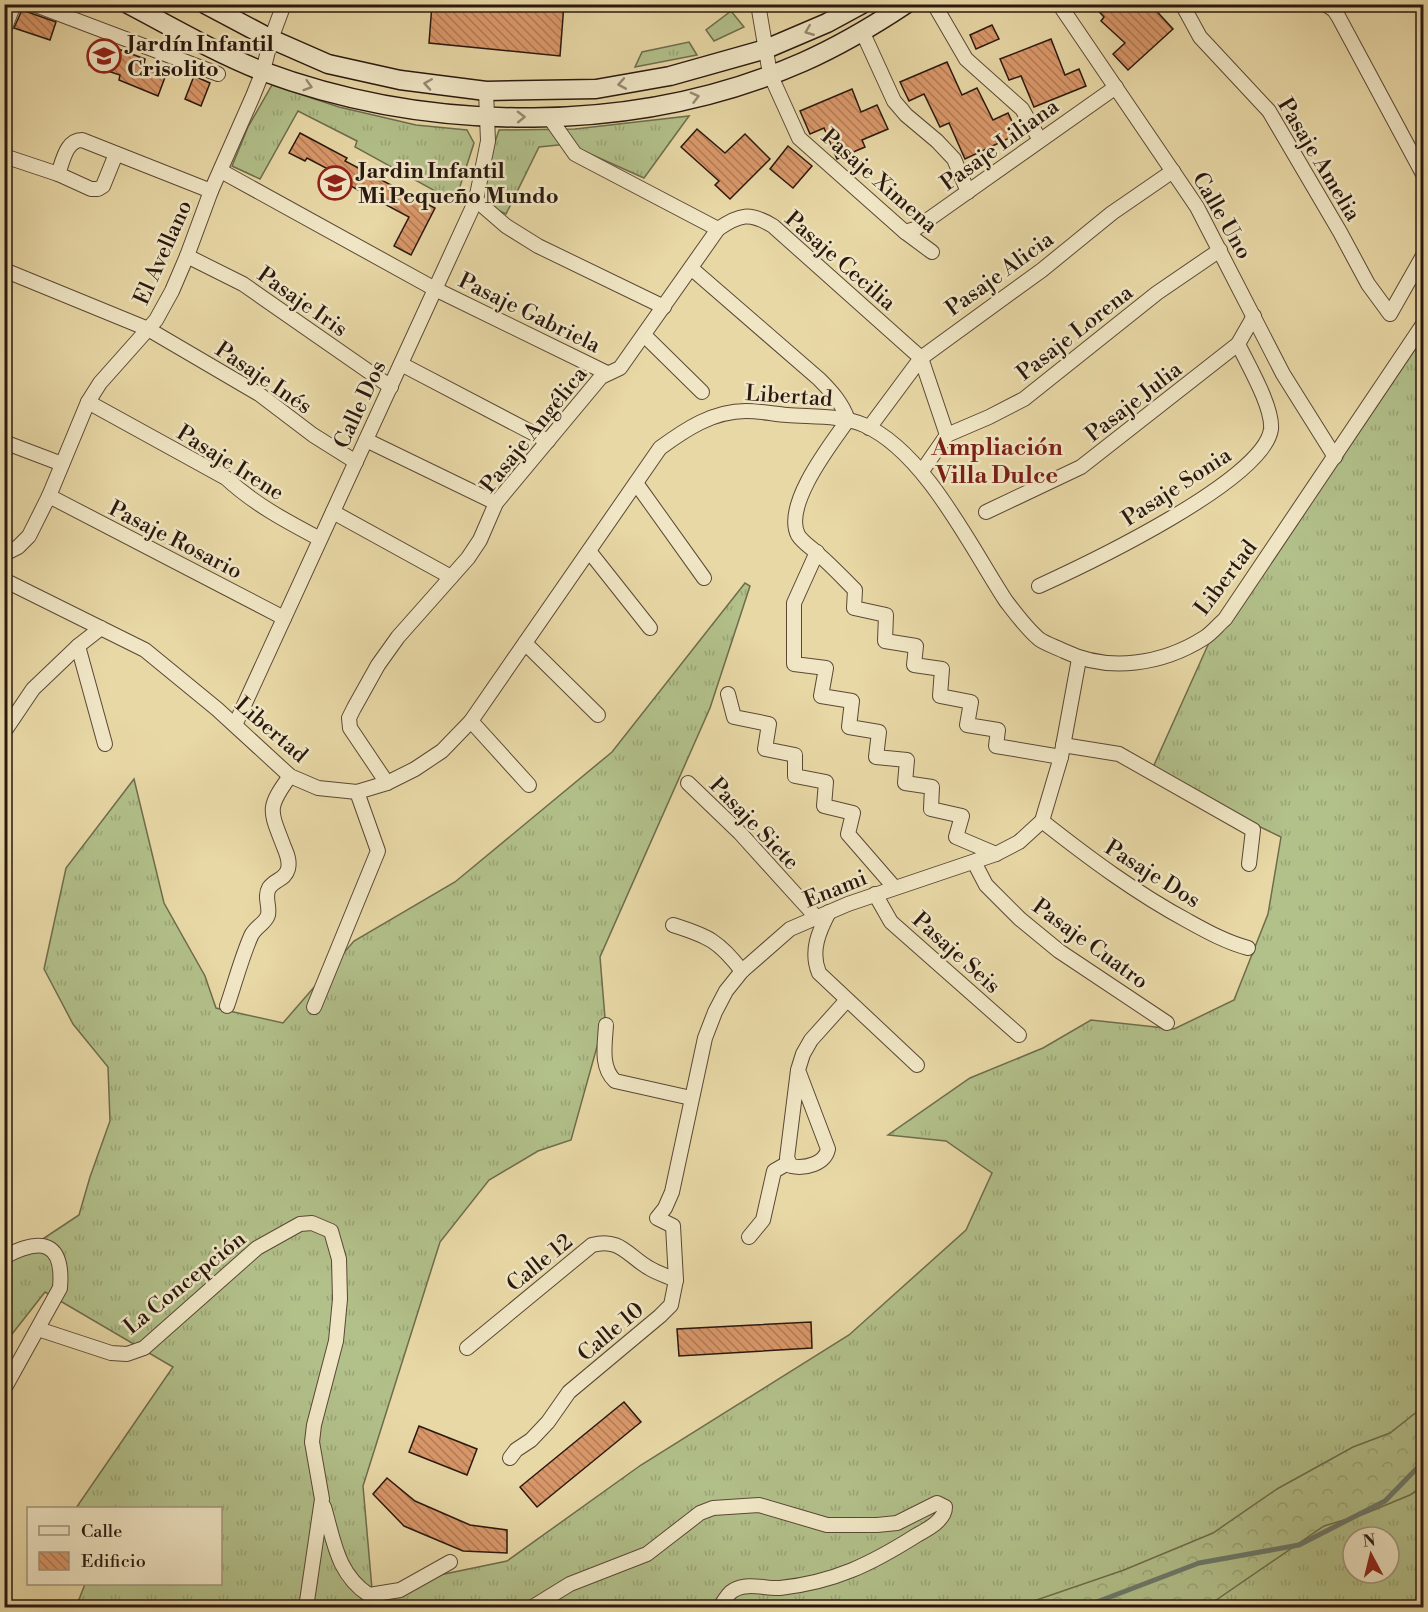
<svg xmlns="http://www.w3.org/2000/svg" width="1428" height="1612" font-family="'Libre Bodoni',serif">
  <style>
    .grass { fill: url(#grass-tufts); stroke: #6e6c4c; stroke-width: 1.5; fill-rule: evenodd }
    .forest { fill: url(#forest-crowns); stroke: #6e6c4c; stroke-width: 1.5 }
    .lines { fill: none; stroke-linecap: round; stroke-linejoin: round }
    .stream { stroke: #6b796b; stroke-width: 5 }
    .building { fill: url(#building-back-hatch); stroke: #2a180f; stroke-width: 1.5 }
    .street-casing { stroke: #5a4835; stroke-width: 16 }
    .secondary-casing { stroke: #2a180f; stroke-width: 21 }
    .street { stroke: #f0e6c5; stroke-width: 14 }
    .secondary { stroke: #f0e6c5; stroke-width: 18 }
    .oneway { stroke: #978973 }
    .labels { text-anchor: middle; stroke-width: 5; stroke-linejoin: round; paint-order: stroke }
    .poi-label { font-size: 22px; font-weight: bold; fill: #2a180f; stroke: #f0e6c5; text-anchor: start }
    .street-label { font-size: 22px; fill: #2a180f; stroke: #f0e6c5 }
    .neighbourhood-label { font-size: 24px; font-weight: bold; fill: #7a1f14; stroke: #f0e6c5 }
  </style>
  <defs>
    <pattern id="grass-tufts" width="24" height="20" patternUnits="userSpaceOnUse" patternTransform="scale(1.5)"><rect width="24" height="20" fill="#b2c08a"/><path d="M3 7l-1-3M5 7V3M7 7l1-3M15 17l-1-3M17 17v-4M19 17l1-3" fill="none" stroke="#99a476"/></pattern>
    <pattern id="forest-crowns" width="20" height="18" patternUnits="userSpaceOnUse" patternTransform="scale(1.5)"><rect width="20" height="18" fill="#b2c08a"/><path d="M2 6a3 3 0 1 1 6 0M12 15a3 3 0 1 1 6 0" fill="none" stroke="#99a476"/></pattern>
    <pattern id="building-back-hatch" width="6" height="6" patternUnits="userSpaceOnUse" patternTransform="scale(1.5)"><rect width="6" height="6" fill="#da986a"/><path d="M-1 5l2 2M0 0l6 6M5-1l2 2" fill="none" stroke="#b17b56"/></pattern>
  </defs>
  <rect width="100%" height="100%" fill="#e8d8a6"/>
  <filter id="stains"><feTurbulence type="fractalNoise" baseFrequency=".00333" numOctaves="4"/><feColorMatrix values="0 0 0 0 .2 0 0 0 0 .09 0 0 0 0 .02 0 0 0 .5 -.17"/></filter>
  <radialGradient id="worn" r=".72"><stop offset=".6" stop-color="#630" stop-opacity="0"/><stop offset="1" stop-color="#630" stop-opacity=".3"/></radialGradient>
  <g class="grass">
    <polygon points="731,11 744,27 714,41 706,30"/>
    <polygon points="689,42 697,55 635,67 642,52"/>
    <polygon points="272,85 339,107 416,125 467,130 474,143 455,202 355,147 357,141 298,111 260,179 232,166 248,127"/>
    <polygon points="689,116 644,178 568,144 539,147 506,214 476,200 499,130 575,129"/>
    <path d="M 1423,336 L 1423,1607 L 76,1607 L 85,1584 L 220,1584 L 220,1508 L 76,1508 L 173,1367 L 45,1292 L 5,1343 L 5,1264 L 79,1215 L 90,1177 L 110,1121 L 108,1067 L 73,1024 L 44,969 L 66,868 L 134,779 L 164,903 L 205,976 L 216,1008 L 283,1023 L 354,941 L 455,882 L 612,752 L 745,583 L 750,586 L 710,708 L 600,957 L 605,1018 L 571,1140 L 538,1151 L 489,1180 L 440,1242 L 363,1486 L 372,1589 L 507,1561 L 641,1465 L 849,1335 L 966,1230 L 992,1173 L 946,1141 L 888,1135 L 970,1078 L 1043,1048 L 1091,1020 L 1174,1029 L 1234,1000 L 1268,914 L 1281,837 L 1150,774 L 1212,636 ZM 1353,1537 L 1389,1537 L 1389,1573 L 1353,1573 Z"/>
  </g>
  <polygon class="forest" points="1423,1407 1423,1487 1410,1495 1364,1514 1324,1526 1206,1607 1016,1607 1124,1570 1213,1533 1277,1489 1353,1447 1390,1433"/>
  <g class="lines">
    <polyline class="stream" points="1081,1608 1199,1563 1299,1545 1385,1501 1424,1461"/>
  </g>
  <g class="building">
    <polygon points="432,4 564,4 560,56 429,43"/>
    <polygon points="1092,4 1150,4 1173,29 1128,70 1113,54 1125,43 1101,21 1104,17"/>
    <polygon points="22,10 56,22 50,40 14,28"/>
    <polygon points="992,25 999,39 976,49 970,35"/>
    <polygon points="1051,39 1065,75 1079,69 1086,86 1034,107 1021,76 1009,80 1000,59"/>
    <polygon points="97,41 145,59 144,64 167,72 158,96 119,80 120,75 89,65"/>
    <polygon points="947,62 962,95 977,88 993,120 1008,113 1018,134 965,159 949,123 940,127 924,94 909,101 900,82"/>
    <polygon points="194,76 210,83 201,106 185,99"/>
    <polygon points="852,89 861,112 877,105 888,129 862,140 865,147 837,159 824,128 810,134 800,111"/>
    <polygon points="697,129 725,153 745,134 770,159 730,199 715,185 719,181 681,147"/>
    <polygon points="300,133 347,158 345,161 435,208 411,255 394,246 409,217 347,184 349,180 307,158 305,161 289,153"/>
    <polygon points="788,146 812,166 793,188 770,169"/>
    <polygon points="811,1322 812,1348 679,1356 677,1329"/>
    <polygon points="624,1402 641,1422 537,1507 520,1487"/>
    <polygon points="419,1426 477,1449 467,1475 409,1452"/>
    <polygon points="387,1478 415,1501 470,1525 507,1530 507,1553 463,1551 404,1526 373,1494"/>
  </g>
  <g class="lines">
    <defs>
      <g id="street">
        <polyline points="33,4 218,74"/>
        <polyline points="758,4 770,74 799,138 905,232 932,252"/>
        <polyline points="934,4 966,59 1022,109 1040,140"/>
        <polyline points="1059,4 1197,207 1283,374 1335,457"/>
        <polyline points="1182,4 1200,37 1269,111 1340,232 1368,284 1390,314 1424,254"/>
        <polyline points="1325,4 1334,10 1338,16 1424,176"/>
        <polyline points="4,30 14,4"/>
        <polyline points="862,31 894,101 906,115 937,141 954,159 968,192"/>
        <polyline points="549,117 575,154 718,229"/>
        <polyline points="4,156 58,174 91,189 98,189 103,186 116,154"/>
        <polyline points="221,171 435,289 607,373"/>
        <path d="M 58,174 C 63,161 66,140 82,140 L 211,191"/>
        <polyline points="476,200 506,226 538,246 664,307"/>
        <polyline points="905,232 915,229 1116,87"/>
        <polyline points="187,256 243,284 391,387"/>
        <path d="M 691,268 L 819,379 C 832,392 842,403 848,420 C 831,444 783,505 798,535 C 803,543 812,548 818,554 C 831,565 843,578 855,590 L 854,608 L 886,615 L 885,641 L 916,646 L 914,665 L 942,669 L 940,696 L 971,702 L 967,725 L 998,730 L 996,746 L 1061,757"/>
        <polyline points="4,270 148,329 259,394 313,435 356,462"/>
        <polyline points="644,335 702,392"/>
        <polyline points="401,364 548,441"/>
        <path d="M 88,402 L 226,478 C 254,504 286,521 320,539"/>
        <polyline points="869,428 921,358 1042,270 1112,213 1173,171"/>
        <polyline points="366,440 496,503"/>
        <polyline points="4,442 62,464"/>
        <polyline points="922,471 947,435"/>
        <polyline points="636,483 704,578"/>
        <polyline points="49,496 284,618"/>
        <polyline points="333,512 451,577"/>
        <polyline points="986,512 1081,467 1238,344 1254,316"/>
        <polyline points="589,551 650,628"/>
        <polyline points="817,552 794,603 794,664 826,668 821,696 852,701 849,727 879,732 876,757 907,760 905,783 932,787 931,809 962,816 956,837 996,854"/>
        <polyline points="4,554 18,547 29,536 49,496 88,402 100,383 156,320 172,291 187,256 211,191 253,96 263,71 271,39 284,4"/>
        <path d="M 4,580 L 145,650 L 217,709 L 290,776 L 318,788 L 357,792 L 387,783 L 415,769 L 442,751 L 471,721 L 660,448 C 686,429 713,411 746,411 C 760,411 774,414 787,415 C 812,417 841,415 864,425 C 925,452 970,546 1006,601 C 1016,614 1026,628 1039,639 C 1046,644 1056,647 1064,651 C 1109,673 1163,664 1204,638 C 1212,633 1218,625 1225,619 L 1424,323"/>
        <path d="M 1039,586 C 1085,565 1265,480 1271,429 C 1273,407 1248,365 1238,344"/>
        <polyline points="525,643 598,715"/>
        <polyline points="78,646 105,744"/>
        <polyline points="728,694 734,717 769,724 765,749 795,755 795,776 826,782 824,806 853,813 848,834 894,887"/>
        <polyline points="471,721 529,785"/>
        <polyline points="235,725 476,200 488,141 486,91"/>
        <polyline points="4,732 33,689 78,646 101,628"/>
        <polyline points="1063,745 1119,754 1253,830 1249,864"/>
        <path d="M 387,783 L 350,728 L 349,718 L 354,708 L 378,665 L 398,637 L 468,558 L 480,540 L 496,503 L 601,377 L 620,368 L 718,229 C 740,214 750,212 773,226 L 921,358 L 947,435 L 989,417 L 1024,399 L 1157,293 L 1220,250"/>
        <polyline points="688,783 740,833 817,918"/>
        <path d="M 1042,821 C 1089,858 1136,893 1188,921 C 1208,932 1226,942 1248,948"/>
        <polyline points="974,862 986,885 1020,919 1059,951 1167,1023"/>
        <polyline points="875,894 891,922 1019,1035"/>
        <path d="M 829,912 C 819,931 810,951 819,973 L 917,1065"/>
        <path d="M 673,925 C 708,936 719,941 742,971"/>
        <path d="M 227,1006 C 235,983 241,959 251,936 C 255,927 265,924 268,915 C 270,906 264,897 269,888 C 275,879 285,880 288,869 C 290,861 287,854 284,847 C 270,810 266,809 290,776"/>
        <polyline points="314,1007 378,851 357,792"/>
        <path d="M 606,1025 C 605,1044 600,1067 615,1081 L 691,1098"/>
        <path d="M 798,1070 L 787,1158 L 791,1166 C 805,1169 825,1164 828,1149 L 798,1070 L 803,1054 L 811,1040 L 846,1001"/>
        <polyline points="749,1237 763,1220 774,1171 788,1163"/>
        <path d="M 4,1257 C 41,1237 64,1241 60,1288 L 4,1389"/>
        <polyline points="38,1329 111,1353 127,1354 144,1348 257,1248 300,1224 312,1223 331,1231 339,1259 340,1299 336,1341 314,1425 312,1442 322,1499 306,1608"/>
        <path d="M 467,1348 L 592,1245 C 620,1237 628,1256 649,1268 C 657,1273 667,1276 676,1280"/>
        <polyline points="510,1458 516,1450 531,1440 548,1422 569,1392 660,1316 671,1305 676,1280 673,1226 657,1218 665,1208 672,1192 705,1038 715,1012 726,991 742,971 790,929 848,904 996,854 1019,842 1042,821 1061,757 1079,659"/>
        <path d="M 324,1507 C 334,1541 337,1574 369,1595 L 400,1590 L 450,1562"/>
        <path d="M 531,1608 L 570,1584 L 647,1554 L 700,1513 L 713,1508 L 759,1505 L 827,1525 L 877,1525 L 897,1523 L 937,1503 L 945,1507 C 945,1520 928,1529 917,1535 C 871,1564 835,1582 780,1588 C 766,1589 747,1582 734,1590 C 728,1593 723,1602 720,1608"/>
      </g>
      <g id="secondary">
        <path d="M 128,4 C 172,27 216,53 262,71 C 431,134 637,135 803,62 C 839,46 873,26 906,4"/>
        <polyline points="205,4 271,39 328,64 400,80 486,91 596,89 670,76 766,49 827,23 862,4"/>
      </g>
    </defs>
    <use href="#street" class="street-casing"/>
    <use href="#secondary" class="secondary-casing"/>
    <use href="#street" class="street"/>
    <use href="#secondary" class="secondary"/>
  </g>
  <defs><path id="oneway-chevron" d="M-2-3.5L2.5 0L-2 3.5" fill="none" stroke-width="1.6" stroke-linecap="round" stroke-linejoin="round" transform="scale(1.5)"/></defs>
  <g class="oneway">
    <use href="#oneway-chevron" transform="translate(809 31) rotate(158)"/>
    <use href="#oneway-chevron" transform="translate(428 84) rotate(-171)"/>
    <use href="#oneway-chevron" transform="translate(622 84) rotate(170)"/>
    <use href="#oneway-chevron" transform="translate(308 86) rotate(17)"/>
    <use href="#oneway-chevron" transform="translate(695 97) rotate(-15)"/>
    <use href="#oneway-chevron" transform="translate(521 117) rotate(-1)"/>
  </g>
  <defs>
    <symbol id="school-ring" viewBox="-11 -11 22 22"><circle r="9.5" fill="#f0e6c5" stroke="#8f2418" stroke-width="1.5"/><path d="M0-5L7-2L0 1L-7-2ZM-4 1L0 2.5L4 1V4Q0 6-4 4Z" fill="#8f2418"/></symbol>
  </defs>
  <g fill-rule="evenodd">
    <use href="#school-ring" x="85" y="37" width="38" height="38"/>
    <use href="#school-ring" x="316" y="164" width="38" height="38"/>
  </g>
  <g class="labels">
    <g class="poi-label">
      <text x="127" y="51">Jardín Infantil<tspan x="127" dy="25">Crisolito</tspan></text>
      <text x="358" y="178">Jardin Infantil<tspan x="358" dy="25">Mi Pequeño Mundo</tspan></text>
    </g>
    <g class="street-label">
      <text transform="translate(999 144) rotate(-36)" y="8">Pasaje Liliana</text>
      <text transform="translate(1320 159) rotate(59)" y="8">Pasaje Amelia</text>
      <text transform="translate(880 180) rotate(41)" y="8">Pasaje Ximena</text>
      <text transform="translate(1223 215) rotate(60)" y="8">Calle Uno</text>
      <text transform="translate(162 252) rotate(-66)" y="8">El Avellano</text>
      <text transform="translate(841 260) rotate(41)" y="8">Pasaje Cecilia</text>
      <text transform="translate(999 273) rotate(-36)" y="8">Pasaje Alicia</text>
      <text transform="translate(303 301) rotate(35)" y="8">Pasaje Iris</text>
      <text transform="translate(530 312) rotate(26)" y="8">Pasaje Gabriela</text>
      <text transform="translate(1074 332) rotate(-38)" y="8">Pasaje Lorena</text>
      <text transform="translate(264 377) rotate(34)" y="8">Pasaje Inés</text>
      <text transform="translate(789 395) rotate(4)" y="8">Libertad</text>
      <text transform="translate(1133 401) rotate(-38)" y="8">Pasaje Julia</text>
      <text transform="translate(359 404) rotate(-65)" y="8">Calle Dos</text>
      <text transform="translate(533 429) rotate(-51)" y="8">Pasaje Angélica</text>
      <text transform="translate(231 462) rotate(32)" y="8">Pasaje Irene</text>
      <text transform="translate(1176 486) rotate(-33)" y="8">Pasaje Sonia</text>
      <text transform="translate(176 539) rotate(27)" y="8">Pasaje Rosario</text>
      <text transform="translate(1225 577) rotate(-53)" y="8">Libertad</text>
      <text transform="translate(272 729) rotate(41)" y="8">Libertad</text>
      <text transform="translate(755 823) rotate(46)" y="8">Pasaje Siete</text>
      <text transform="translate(1153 873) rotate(32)" y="8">Pasaje Dos</text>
      <text transform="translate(835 888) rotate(-22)" y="8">Enami</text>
      <text transform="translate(1091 943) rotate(36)" y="8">Pasaje Cuatro</text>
      <text transform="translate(957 952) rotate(42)" y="8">Pasaje Seis</text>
      <text transform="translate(539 1262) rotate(-39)" y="8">Calle 12</text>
      <text transform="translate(184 1282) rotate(-39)" y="8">La Concepción</text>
      <text transform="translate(610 1331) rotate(-40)" y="8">Calle 10</text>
    </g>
    <g class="neighbourhood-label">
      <text x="997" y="455">Ampliación<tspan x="997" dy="28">Villa Dulce</tspan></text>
    </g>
  </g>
  <rect width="1428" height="1612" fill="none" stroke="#e8d8a6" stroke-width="24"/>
  <rect x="6" y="6" width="1416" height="1600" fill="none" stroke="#2a180f" stroke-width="3"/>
  <rect x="12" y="12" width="1404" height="1588" fill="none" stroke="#2a180f" stroke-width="1.5"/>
  <rect x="27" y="1507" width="195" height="78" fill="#f0e6c5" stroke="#a1947c" stroke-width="1.5"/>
  <rect x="39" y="1526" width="30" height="9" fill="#f0e6c5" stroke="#a1947c" stroke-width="1.5"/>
  <text x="81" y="1537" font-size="18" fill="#2a180f">Calle</text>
  <rect x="39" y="1552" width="30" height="18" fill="url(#building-back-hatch)" stroke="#a1947c" stroke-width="1.5"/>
  <text x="81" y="1567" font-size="18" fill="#2a180f">Edificio</text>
  <g transform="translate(1371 1555) rotate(353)"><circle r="28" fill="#f0e6c5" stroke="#a1947c" stroke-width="1.5"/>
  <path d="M0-4.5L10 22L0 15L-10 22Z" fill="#8f2418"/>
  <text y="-9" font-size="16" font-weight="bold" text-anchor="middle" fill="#2a180f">N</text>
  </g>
  <rect width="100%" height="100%" filter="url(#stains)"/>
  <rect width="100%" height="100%" fill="url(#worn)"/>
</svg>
